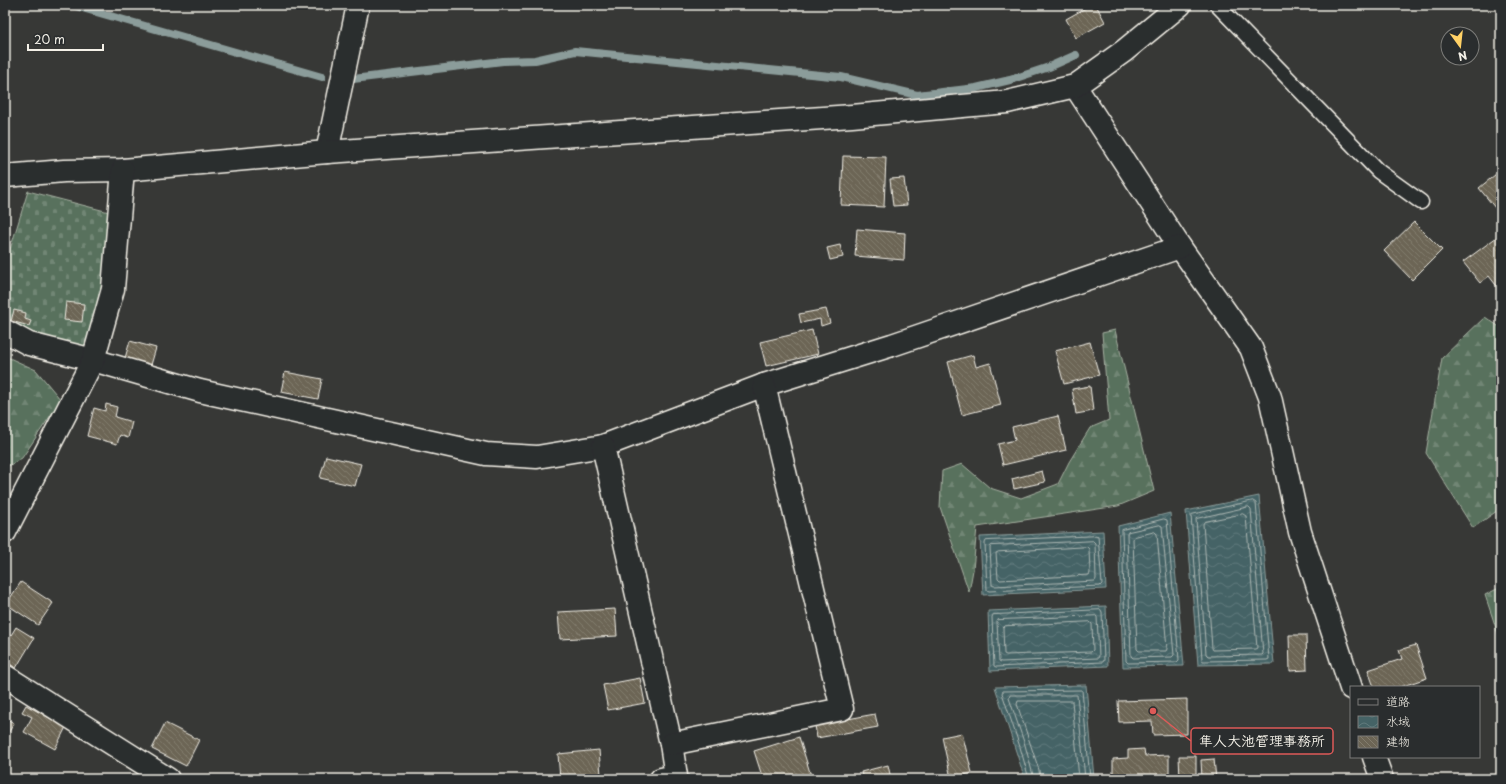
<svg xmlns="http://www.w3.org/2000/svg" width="1506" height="784" font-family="'Playpen Sans','Klee One',sans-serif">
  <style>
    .forest { fill: url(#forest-firs); stroke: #a6b1a2 }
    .cemetery { fill: url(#cemetery-stones); stroke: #a6b1a2 }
    .water { fill: url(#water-waves); stroke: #8b9c9a }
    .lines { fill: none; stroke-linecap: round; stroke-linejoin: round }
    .shore { stroke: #aeb8b4; stroke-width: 1 }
    .stream { stroke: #8b9c9a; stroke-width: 8 }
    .building { fill: url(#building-back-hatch); stroke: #f4f1e8 }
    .service-casing { stroke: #f4f1e8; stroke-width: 17 }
    .minor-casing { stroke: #f4f1e8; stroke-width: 25 }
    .service { stroke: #2a2d2e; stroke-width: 14 }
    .minor { stroke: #2a2d2e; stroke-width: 22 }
    .leader { fill: none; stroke: #de5a58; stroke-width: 1.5 }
    .callout-dot { fill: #de5a58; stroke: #2a2d2e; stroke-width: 1.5 }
    .callout { fill: #2a2d2e; stroke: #de5a58; stroke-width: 1.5 }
    .callout-label { font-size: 14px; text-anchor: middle; font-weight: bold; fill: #f4f1e8 }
  </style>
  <defs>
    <pattern id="forest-firs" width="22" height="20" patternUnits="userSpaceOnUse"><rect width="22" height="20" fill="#59715d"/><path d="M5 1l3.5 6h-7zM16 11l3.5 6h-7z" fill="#718674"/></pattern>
    <pattern id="cemetery-stones" width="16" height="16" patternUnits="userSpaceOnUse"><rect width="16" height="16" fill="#59715d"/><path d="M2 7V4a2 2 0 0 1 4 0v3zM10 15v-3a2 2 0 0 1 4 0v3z" fill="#718674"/></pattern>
    <pattern id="water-waves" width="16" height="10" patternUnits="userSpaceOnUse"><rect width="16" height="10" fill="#456366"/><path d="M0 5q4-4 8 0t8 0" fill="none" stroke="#607a7c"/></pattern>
    <pattern id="building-back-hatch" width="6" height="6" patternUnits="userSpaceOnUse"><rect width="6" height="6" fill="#6c6555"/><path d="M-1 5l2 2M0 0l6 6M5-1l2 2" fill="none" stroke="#827c6d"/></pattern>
  </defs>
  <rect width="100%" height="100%" fill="#373836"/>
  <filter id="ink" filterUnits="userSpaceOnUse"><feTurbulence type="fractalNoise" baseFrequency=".025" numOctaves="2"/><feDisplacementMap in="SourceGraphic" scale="8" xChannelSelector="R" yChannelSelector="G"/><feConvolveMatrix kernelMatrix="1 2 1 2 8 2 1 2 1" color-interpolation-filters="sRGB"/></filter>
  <g filter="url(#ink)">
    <g class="forest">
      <polygon points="1485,317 1501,328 1501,508 1473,528 1426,453 1442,358"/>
      <polygon points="1115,330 1154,491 1118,506 977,527 973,570 969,592 940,507 942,471 962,464 990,488 1021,498 1058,484 1069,462 1090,428 1109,420 1102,333"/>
      <polygon points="5,356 36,370 61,400 22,458 5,468"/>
      <polygon points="1501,587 1501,643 1485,595"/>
    </g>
    <polygon class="cemetery" points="28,191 109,212 105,277 89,342 78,349 32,338 5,322 5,266"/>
    <g class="water">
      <polygon points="1259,496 1274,664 1198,665 1186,511"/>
      <polygon points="1170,513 1184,666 1123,667 1118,526"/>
      <polygon points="1103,531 1106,589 983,595 980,537"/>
      <polygon points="1106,606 1108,666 990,671 988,611"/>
      <polygon points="1086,685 1094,779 1025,779 995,687"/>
    </g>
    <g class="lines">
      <g class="shore">
        <polygon points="1253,501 1256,503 1269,659 1267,660 1203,661 1202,659 1191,515"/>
        <polygon points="1249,507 1251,509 1263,654 1262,655 1208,656 1206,654 1196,519"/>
        <polygon points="1243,514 1246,516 1257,648 1255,649 1213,650 1212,648 1203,524 1204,522"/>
        <polygon points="1164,519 1167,520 1179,660 1177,662 1128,663 1126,661 1122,530"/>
        <polygon points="1160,525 1162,526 1174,655 1172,657 1133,658 1131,656 1127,534 1128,532"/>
        <polygon points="1155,532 1157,534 1167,649 1166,651 1139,651 1137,649 1133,539 1134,537"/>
        <polygon points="1098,536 1102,584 1100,586 989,591 987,590 985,543 986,541"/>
        <polygon points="1093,541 1095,543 1096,579 1095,581 994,586 992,585 990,548 991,546"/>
        <polygon points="1087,547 1089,549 1090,573 1089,575 1000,580 998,578 996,553 998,552"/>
        <polygon points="1101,610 1102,612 1104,660 1103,662 996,667 994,666 992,617 993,615"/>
        <polygon points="1096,616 1097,617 1099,656 1098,658 1001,662 999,661 997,622 998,620"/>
        <polygon points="1090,622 1092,624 1093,650 1091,652 1006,655 1004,654 1003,628 1005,626"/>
        <polyline points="1029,779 1020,747 1002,693 1003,691 1082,690 1090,779"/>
        <polyline points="1034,779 1025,745 1009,698 1010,695 1077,695 1085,779"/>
        <polyline points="1040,779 1039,770 1017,704 1018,701 1072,701 1079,779"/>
      </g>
      <g class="stream">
        <polyline points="72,5 322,77"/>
        <polyline points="353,79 503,61 535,60 575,51 841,77 917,95 976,88 1010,80 1049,67 1076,55"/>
      </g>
    </g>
    <g class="building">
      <polygon points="1091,5 1096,5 1105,22 1076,38 1066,19"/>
      <polygon points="843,156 886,157 884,207 841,205"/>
      <polygon points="1501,170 1501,213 1500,214 1479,188"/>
      <polygon points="904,178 907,205 893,206 890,179"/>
      <polygon points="1414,222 1442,250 1412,280 1384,251"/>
      <polygon points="857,229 905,233 904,260 855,256"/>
      <polygon points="1501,234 1501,288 1499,289 1489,276 1480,283 1463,262"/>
      <polygon points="840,245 843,257 830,260 827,248"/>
      <polygon points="66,302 84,304 82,322 64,320"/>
      <polygon points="826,309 830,323 821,326 820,319 801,323 799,314"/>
      <polygon points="14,310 26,313 25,319 31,321 29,326 11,321"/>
      <polygon points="812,330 818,354 766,366 760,342"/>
      <polygon points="130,341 156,348 151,365 125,358"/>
      <polygon points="1090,342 1099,375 1064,384 1055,351"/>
      <polygon points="973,355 976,367 990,363 1001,405 962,415 948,362"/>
      <polygon points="285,372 322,379 318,399 281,392"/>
      <polygon points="1090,386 1093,411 1076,414 1072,389"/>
      <polygon points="106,404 117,407 115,417 132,422 128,438 120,435 117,444 87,436 94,408 105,411"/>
      <polygon points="1058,416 1066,450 1003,465 998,444 1015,440 1012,427"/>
      <polygon points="326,456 361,464 355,486 320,478"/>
      <polygon points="1042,471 1045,482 1014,489 1012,479"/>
      <polygon points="21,582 53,603 38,625 6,604"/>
      <polygon points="615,609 617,636 560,639 558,612"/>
      <polygon points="16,627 34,638 16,668 5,661 5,645"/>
      <polygon points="1289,635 1306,635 1307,670 1290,671"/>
      <polygon points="1416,645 1427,678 1400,687 1374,687 1368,670 1402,659 1399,650"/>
      <polygon points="640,678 645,703 608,710 603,685"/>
      <polygon points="1187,699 1187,734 1153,735 1152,721 1119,722 1118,701"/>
      <polygon points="26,705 66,727 55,749 24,732 32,717 22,712"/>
      <polygon points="875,714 878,727 817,738 815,725"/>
      <polygon points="5,718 14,723 5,739"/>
      <polygon points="165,723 199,740 186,766 152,749"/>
      <polygon points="962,733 972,773 951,778 942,737"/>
      <polygon points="799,737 812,779 763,779 754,751"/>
      <polygon points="1144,749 1145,756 1169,755 1169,779 1113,779 1113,759 1128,758 1128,750"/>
      <polygon points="599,750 601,775 560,779 558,754"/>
      <polygon points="1179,756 1196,756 1196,779 1180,779"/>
      <polygon points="1214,759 1216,779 1202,779 1201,760"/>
      <polygon points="888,765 891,779 863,779 861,772"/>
    </g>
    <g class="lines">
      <defs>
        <polyline id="service" points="1217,5 1378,171 1421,202"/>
        <g id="minor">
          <polyline points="1075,86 1180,247 1251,348 1270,397 1300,532 1351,688"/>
          <polyline points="327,152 358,5"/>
          <polyline points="5,176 64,171 123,170 327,152 852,116 1007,102 1075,86 1124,51 1180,5"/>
          <polyline points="5,331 29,344 93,360 200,391 486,454 537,457 603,446 764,385 892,345 1180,247"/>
          <polyline points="603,446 671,744 676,776 661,779"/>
          <polyline points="5,532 93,360 113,289 123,170"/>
          <polyline points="5,676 168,779"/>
          <polyline points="671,744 842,709 764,385"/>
          <polyline points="1374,757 1382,779"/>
        </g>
      </defs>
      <use href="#service" class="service-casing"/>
      <use href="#minor" class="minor-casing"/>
      <use href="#service" class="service"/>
      <use href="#minor" class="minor"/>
    </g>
  </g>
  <path class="leader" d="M1153 711L1191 741"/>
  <circle class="callout-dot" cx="1153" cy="711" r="4"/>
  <rect class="callout" x="1191" y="728" width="142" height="26" rx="4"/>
  <g class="callout-label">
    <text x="1262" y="746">隼人大池管理事務所</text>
  </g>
  <rect width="1506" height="784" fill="none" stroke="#2a2d2e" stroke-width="20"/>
  <rect x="10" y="10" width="1486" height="764" fill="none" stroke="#f4f1e8" stroke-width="1.5" filter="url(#ink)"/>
  <rect x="1350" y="686" width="130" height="72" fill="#2a2d2e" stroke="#7b7b78"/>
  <rect x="1358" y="699" width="20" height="6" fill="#2a2d2e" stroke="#7b7b78"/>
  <text x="1386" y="706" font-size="12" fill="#f4f1e8">道路</text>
  <rect x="1358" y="716" width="20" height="12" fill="url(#water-waves)" stroke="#7b7b78"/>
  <text x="1386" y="726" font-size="12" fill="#f4f1e8">水域</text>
  <rect x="1358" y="736" width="20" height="12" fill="url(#building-back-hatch)" stroke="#7b7b78"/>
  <text x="1386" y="746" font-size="12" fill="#f4f1e8">建物</text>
  <g transform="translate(1460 46) rotate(165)"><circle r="19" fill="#2a2d2e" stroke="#7b7b78"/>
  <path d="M0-3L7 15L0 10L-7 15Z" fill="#ffd166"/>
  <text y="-6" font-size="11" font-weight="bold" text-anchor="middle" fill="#f4f1e8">N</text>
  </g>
  <path d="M28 44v6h75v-6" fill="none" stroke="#f4f1e8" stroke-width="2"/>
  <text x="34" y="44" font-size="12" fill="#f4f1e8" stroke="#2a2d2e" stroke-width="3" paint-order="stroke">20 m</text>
</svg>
